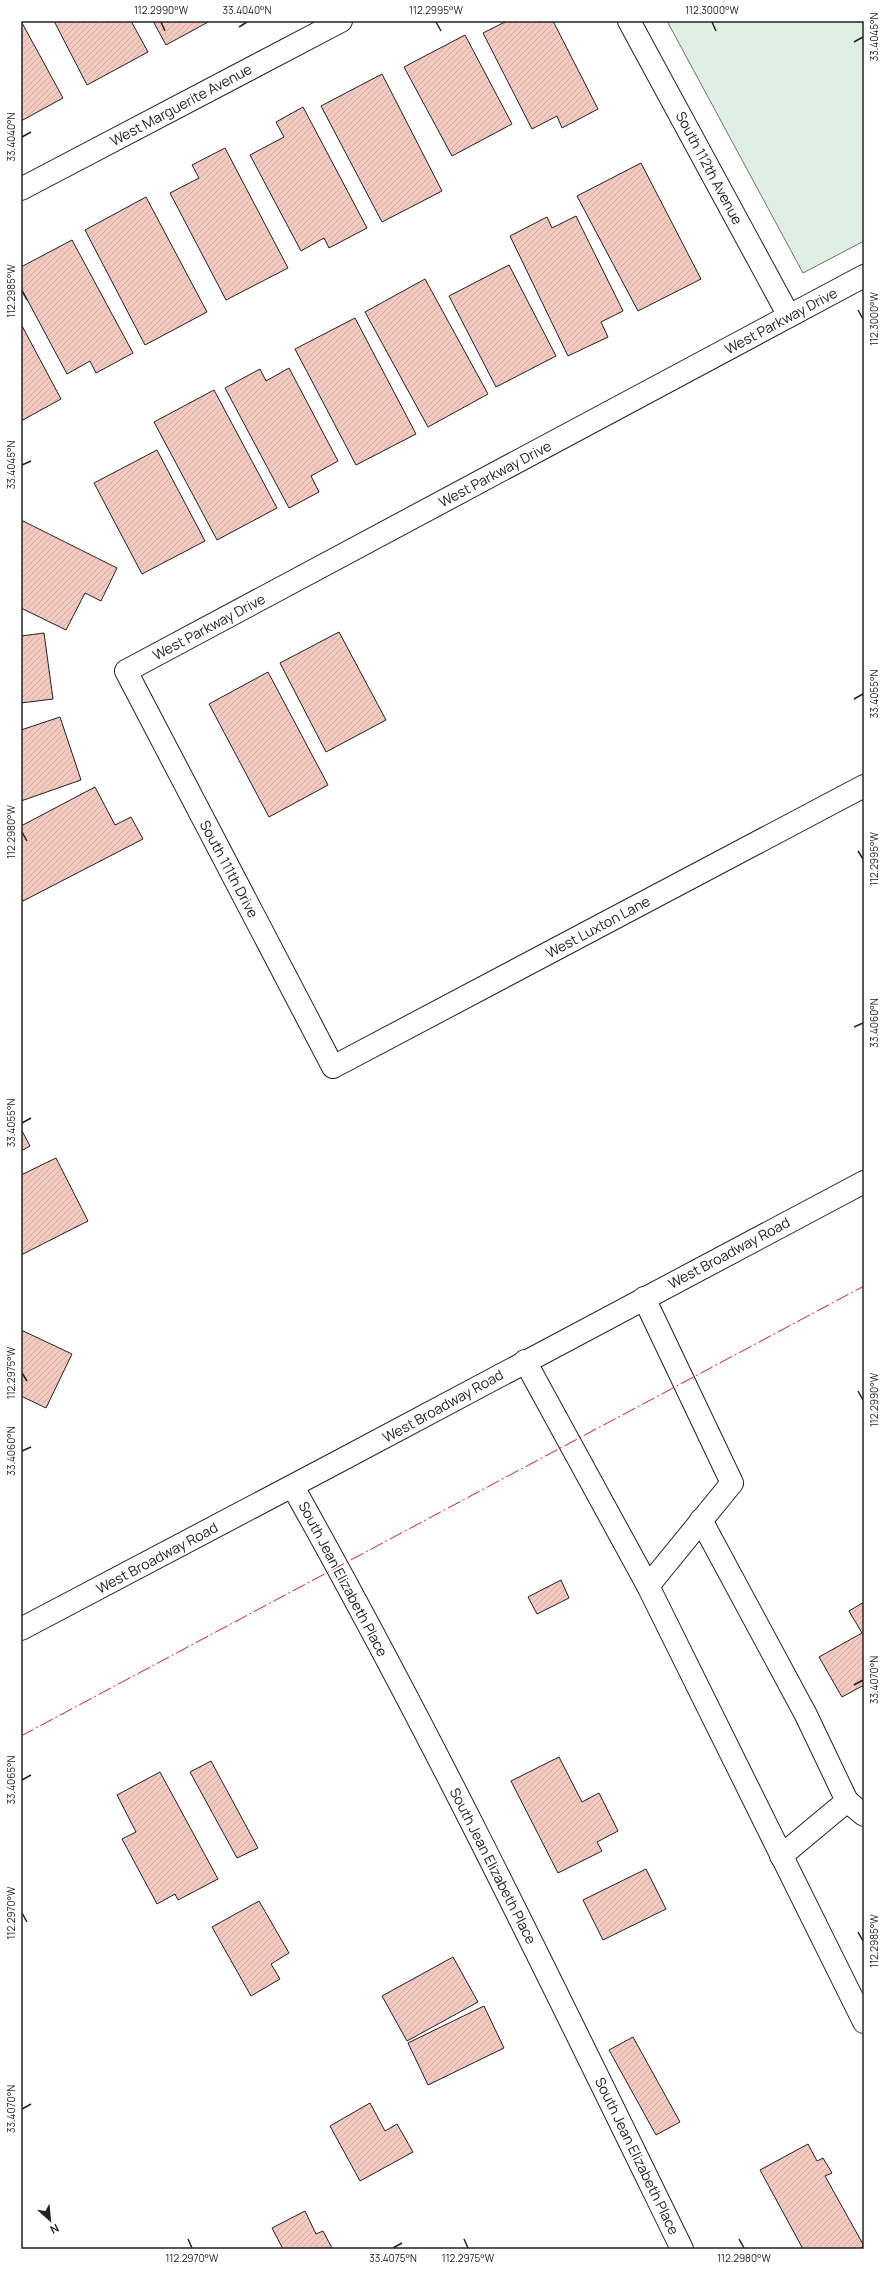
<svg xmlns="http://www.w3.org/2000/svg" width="885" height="2270" font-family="Manrope,sans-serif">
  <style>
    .green { fill: #e0efe3; stroke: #6f6f6f }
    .building { fill: url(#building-hatch); stroke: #222 }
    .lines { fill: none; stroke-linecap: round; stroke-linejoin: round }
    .minor-casing { stroke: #222; stroke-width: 24 }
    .major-casing { stroke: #222; stroke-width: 24 }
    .minor { stroke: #fff; stroke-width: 22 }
    .major { stroke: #fff; stroke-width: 22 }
    .power { stroke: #c62828; stroke-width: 1; stroke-dasharray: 14 3 2 3; stroke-linecap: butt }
    .ticks { fill: none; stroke: #222; stroke-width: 1.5 }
    .labels { text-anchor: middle; stroke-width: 3; stroke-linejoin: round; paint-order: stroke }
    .street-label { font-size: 14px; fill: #222; stroke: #fff }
    .neatline { fill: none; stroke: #222; stroke-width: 1.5 }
    .ticks-label { font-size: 10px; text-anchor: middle; fill: #222 }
  </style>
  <defs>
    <pattern id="building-hatch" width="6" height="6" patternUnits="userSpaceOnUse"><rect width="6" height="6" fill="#f3c9c0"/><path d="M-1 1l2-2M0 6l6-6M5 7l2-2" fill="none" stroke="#d0aca5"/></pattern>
  </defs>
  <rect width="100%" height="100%" fill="#fff"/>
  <polygon class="green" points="667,21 864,21 864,241 803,273"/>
  <g class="building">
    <polygon points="21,21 63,98 21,121"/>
    <polygon points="54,21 131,21 148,52 87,85"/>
    <polygon points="153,21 210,21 166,45"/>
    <polygon points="507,21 553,21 598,109 562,128 557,116 532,129 483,33"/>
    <polygon points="465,35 512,124 452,156 404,67"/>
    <polygon points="382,74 442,191 382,222 321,106"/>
    <polygon points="303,107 367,228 329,248 324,238 301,251 250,155 284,137 276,122"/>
    <polygon points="225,148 288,268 226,300 170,193 199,178 192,165"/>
    <polygon points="641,163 701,279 638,311 577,196"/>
    <polygon points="146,197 207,312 145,345 85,230"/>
    <polygon points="576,216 623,311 601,322 608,337 568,356 510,236 547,217 552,228"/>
    <polygon points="72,240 133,353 96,373 90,361 67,374 21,288 21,267"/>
    <polygon points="509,265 556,356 496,387 449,296"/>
    <polygon points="425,279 488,394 428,427 365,312"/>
    <polygon points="355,318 416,434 356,465 295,349"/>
    <polygon points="21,324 61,399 21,421"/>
    <polygon points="289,368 338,461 311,476 319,492 289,508 225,388 260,369 266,381"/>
    <polygon points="214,390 277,508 217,540 154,422"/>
    <polygon points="157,450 205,541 142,574 94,483"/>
    <polygon points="21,520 117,568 101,601 85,593 66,630 21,608"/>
    <polygon points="339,632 386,720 326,752 280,663"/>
    <polygon points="44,633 53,699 21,703 21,636"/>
    <polygon points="268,672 328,785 269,817 209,704"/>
    <polygon points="60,717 81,780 21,801 21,730"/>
    <polygon points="95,787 115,825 131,817 143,839 23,901 21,897 21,826"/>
    <polygon points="21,1129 30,1146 21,1151"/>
    <polygon points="56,1158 88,1221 21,1255 21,1175"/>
    <polygon points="21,1330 72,1354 46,1408 21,1396"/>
    <polygon points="561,1580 569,1598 537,1614 528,1597"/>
    <polygon points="864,1602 864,1685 842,1697 819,1657 862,1633 849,1611"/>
    <polygon points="559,1757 582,1802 599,1793 618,1831 597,1842 602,1851 558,1873 511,1781"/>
    <polygon points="211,1761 258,1848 237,1858 190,1772"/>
    <polygon points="160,1772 218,1879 178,1900 175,1894 157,1904 122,1839 136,1832 117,1795"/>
    <polygon points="646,1869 666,1909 603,1940 583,1900"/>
    <polygon points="259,1901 289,1953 271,1964 280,1979 251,1996 212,1927"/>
    <polygon points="453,1957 478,2002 407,2041 382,1996"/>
    <polygon points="484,2006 504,2048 428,2085 408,2043"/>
    <polygon points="633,2037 680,2122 656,2135 609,2050"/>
    <polygon points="370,2103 385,2131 397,2124 413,2152 360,2181 330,2126"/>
    <polygon points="808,2144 817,2161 823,2158 832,2173 825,2176 864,2246 859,2249 803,2249 760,2170"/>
    <polygon points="305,2211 316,2234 323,2231 332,2248 283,2249 272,2228"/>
  </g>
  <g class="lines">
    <defs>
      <g id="minor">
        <polyline points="629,21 789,316"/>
        <polyline points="21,189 341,21"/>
        <polyline points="864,276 126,671 333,1067 864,786"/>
        <polyline points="644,1298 732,1483 648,1586"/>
        <polyline points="525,1361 648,1586 864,2022"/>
        <path d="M 293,1487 C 433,1736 557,1993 682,2249"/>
        <polyline points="701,1520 806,1715 847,1801 781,1856"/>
        <polyline points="847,1801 864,1815"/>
      </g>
      <path id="major" d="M 21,1629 C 303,1482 583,1330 864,1182"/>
    </defs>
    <use href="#minor" class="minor-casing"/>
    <use href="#major" class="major-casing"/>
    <use href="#minor" class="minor"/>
    <use href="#major" class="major"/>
    <polyline class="power" points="21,1736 864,1286"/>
  </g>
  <path class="ticks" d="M 161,22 L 165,31M 436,22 L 441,31M 712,22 L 716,31M 239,27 L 247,22M 854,42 L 863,37M 22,137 L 31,132M 22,291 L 27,300M 858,310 L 863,319M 22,465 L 31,461M 854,699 L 863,694M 22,832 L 27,841M 858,851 L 863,859M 854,1027 L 863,1023M 22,1123 L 31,1118M 22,1373 L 27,1381M 858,1391 L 863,1400M 22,1451 L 31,1447M 854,1685 L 863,1680M 22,1780 L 31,1775M 22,1913 L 27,1922M 858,1932 L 863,1941M 22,2109 L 31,2104M 188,2239 L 192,2248M 464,2239 L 468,2248M 739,2239 L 744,2248M 393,2248 L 402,2243"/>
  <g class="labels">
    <g class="street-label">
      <text transform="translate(181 105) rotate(-28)" y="5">West Marguerite Avenue</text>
      <text transform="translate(709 168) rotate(62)" y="5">South 112th Avenue</text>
      <text transform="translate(781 321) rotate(-28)" y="5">West Parkway Drive</text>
      <text transform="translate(495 474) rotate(-28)" y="5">West Parkway Drive</text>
      <text transform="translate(209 627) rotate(-28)" y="5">West Parkway Drive</text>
      <text transform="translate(229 869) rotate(62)" y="5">South 111th Drive</text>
      <text transform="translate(598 927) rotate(-28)" y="5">West Luxton Lane</text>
      <text transform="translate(729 1253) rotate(-28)" y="5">West Broadway Road</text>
      <text transform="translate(443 1406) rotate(-29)" y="5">West Broadway Road</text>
      <text transform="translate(157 1558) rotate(-28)" y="5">West Broadway Road</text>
      <text transform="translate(343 1579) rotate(62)" y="5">South Jean Elizabeth Place</text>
      <text transform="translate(493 1866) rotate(63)" y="5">South Jean Elizabeth Place</text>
      <text transform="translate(637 2156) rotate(64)" y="5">South Jean Elizabeth Place</text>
    </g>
  </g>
  <rect width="885" height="2270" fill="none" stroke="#ffffff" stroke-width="44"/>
  <g transform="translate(50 2220) rotate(153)" stroke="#ffffff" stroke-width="3" paint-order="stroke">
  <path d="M0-3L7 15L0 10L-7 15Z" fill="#222222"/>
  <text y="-6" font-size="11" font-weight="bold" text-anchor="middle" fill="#222222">N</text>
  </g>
  <rect x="22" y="22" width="841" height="2226" class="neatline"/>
  <g class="ticks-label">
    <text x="161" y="14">112.2990°W</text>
    <text x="247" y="14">33.4040°N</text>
    <text x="436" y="14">112.2995°W</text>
    <text x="712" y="14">112.3000°W</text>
    <text transform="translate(874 37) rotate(-90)" y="4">33.4045°N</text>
    <text transform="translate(11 137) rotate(-90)" y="4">33.4040°N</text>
    <text transform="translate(11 291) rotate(-90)" y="4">112.2985°W</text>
    <text transform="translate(874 319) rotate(-90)" y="4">112.3000°W</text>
    <text transform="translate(11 465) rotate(-90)" y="4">33.4045°N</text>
    <text transform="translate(874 694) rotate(-90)" y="4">33.4055°N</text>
    <text transform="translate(11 832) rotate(-90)" y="4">112.2980°W</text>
    <text transform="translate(874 859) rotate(-90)" y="4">112.2995°W</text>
    <text transform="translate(874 1023) rotate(-90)" y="4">33.4060°N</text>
    <text transform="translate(11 1123) rotate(-90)" y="4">33.4055°N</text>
    <text transform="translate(11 1373) rotate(-90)" y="4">112.2975°W</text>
    <text transform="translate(874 1400) rotate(-90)" y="4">112.2990°W</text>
    <text transform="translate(11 1451) rotate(-90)" y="4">33.4060°N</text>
    <text transform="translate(874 1680) rotate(-90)" y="4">33.4070°N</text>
    <text transform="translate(11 1780) rotate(-90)" y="4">33.4065°N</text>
    <text transform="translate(11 1913) rotate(-90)" y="4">112.2970°W</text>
    <text transform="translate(874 1941) rotate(-90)" y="4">112.2985°W</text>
    <text transform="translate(11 2109) rotate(-90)" y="4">33.4070°N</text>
    <text x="192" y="2262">112.2970°W</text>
    <text x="393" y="2262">33.4075°N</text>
    <text x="468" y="2262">112.2975°W</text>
    <text x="744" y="2262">112.2980°W</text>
  </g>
</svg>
